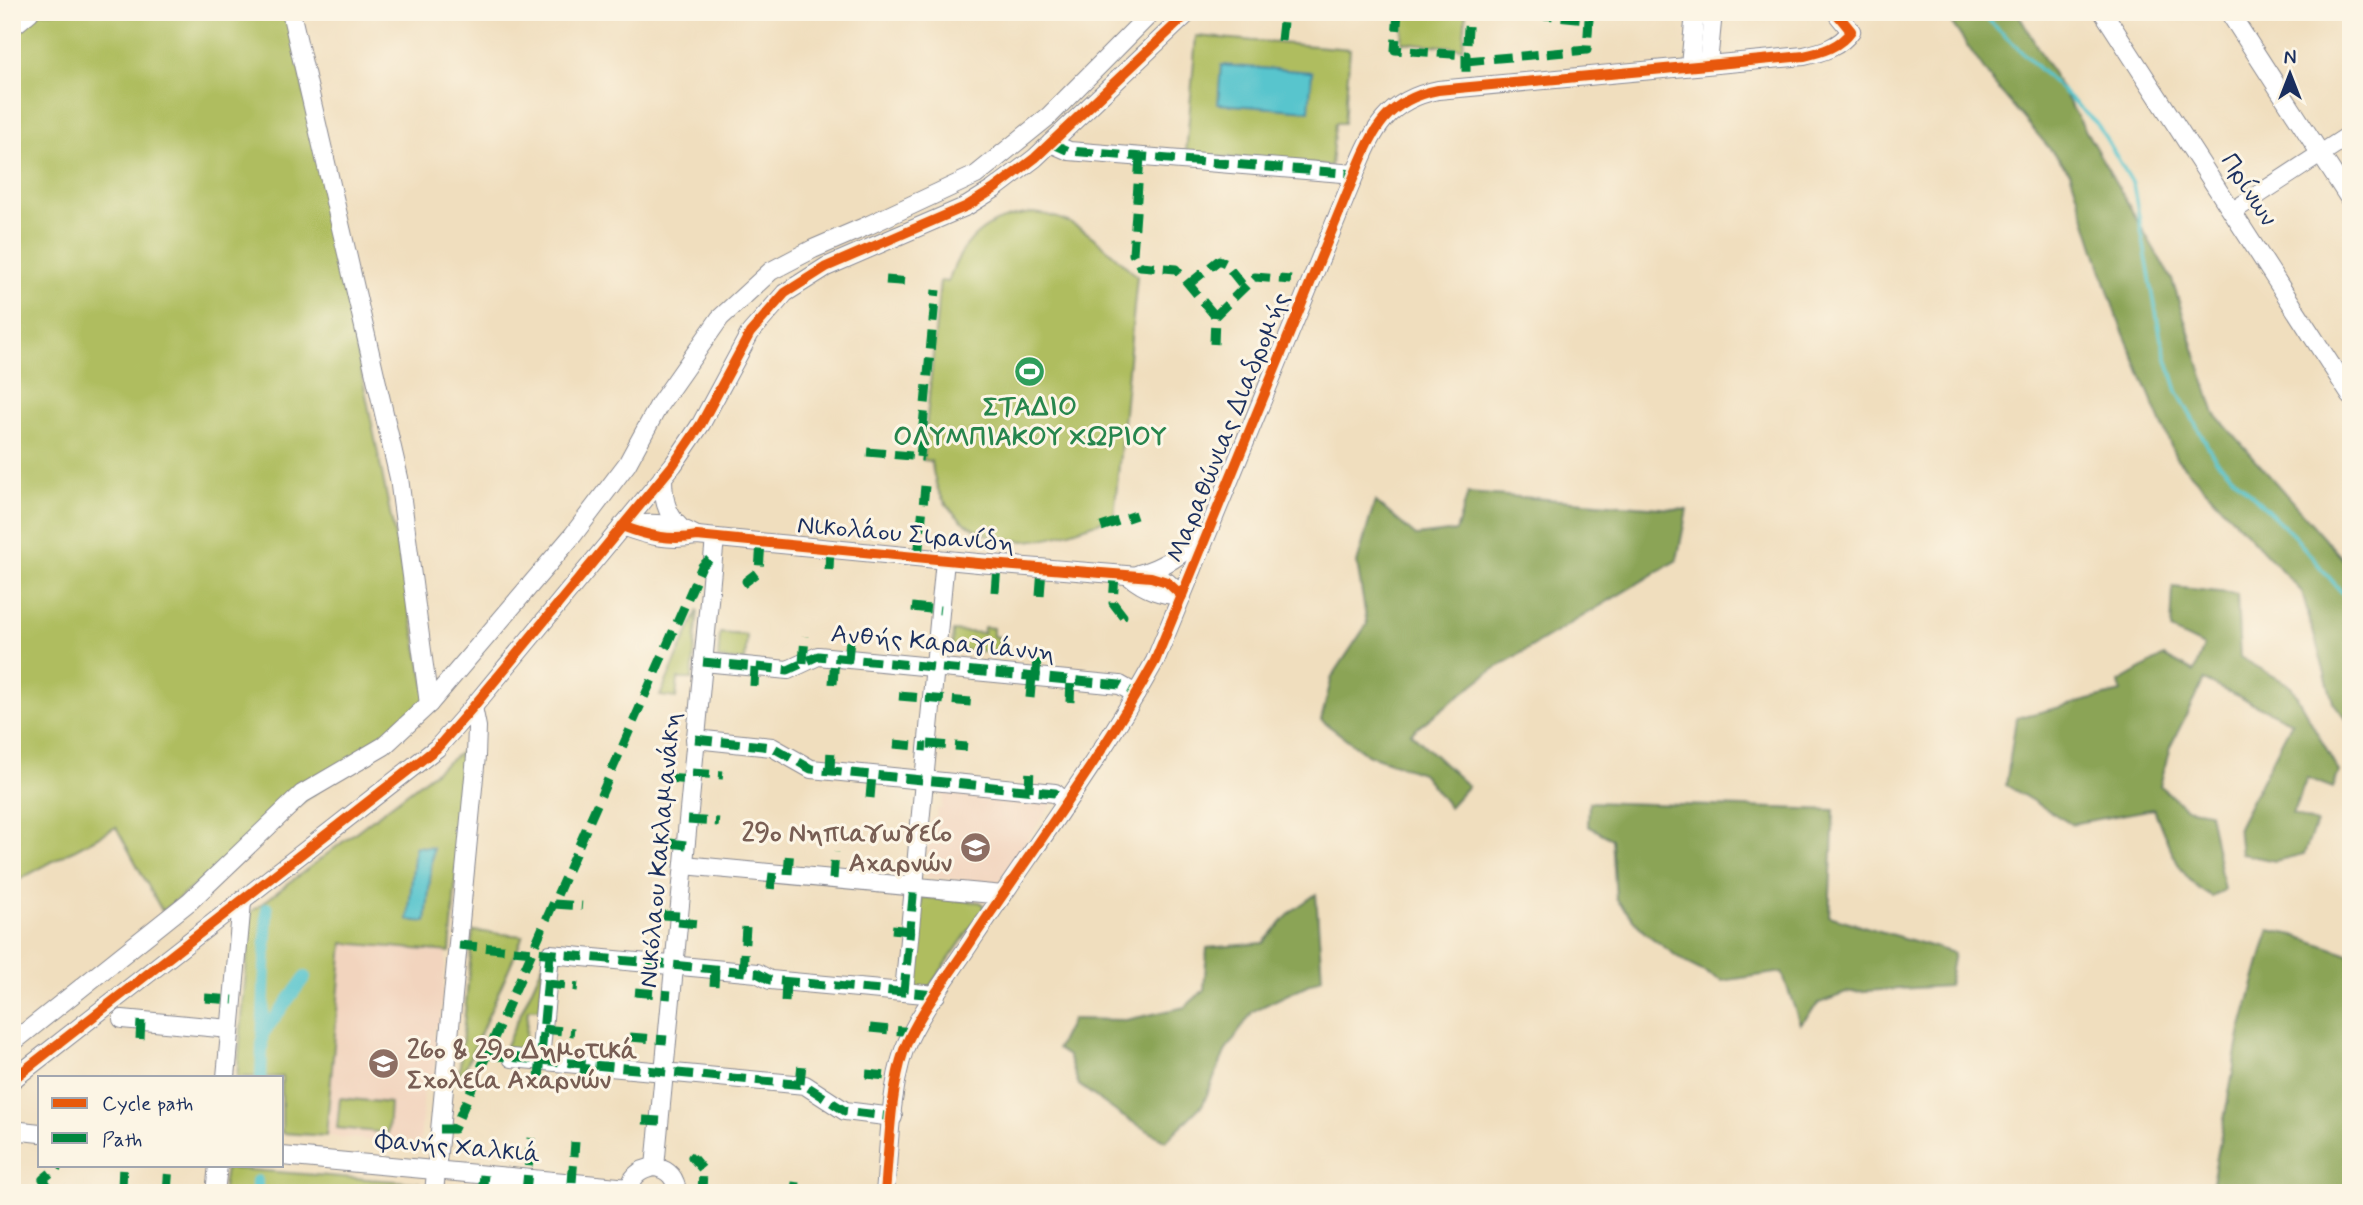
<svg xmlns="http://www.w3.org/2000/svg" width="2363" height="1205" font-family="Mynerve,sans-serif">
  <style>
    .built { fill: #f2d4be }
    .green { fill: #afbd5f; stroke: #65765e; stroke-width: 2 }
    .forest { fill: #8ba456; stroke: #536a5a; stroke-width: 2 }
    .water { fill: #58c5cd; stroke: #3a7a96; stroke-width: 2 }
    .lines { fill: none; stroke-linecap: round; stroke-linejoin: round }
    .stream { stroke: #58c5cd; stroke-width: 3.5 }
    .canal { stroke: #58c5cd; stroke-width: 12 }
    .minor-casing { stroke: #86868e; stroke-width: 20 }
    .minor { stroke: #fff; stroke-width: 18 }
    .quiet { stroke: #00873e; stroke-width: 9; stroke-dasharray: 18 9; stroke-linecap: butt }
    .cycleway-casing { stroke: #fcf5e5; stroke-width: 15 }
    .cycleway { stroke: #e8590c; stroke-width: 10 }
    .labels { text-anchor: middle; stroke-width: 6; stroke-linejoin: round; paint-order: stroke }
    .street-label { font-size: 26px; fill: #1b2f5e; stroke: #fcf5e5 }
    .leisure-label { font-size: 26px; font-weight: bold; fill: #27864d; stroke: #fcf5e5 }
    .education-label { font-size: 26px; font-weight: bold; fill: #785e54; stroke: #fcf5e5; text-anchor: end }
  </style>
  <rect width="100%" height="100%" fill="#fcf5e5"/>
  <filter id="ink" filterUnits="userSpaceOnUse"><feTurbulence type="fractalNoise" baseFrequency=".0143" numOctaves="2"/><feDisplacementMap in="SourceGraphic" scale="14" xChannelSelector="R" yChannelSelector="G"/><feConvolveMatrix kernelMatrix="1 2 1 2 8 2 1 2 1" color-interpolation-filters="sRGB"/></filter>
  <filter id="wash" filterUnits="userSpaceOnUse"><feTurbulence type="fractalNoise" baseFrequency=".00686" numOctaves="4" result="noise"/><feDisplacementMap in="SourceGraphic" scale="28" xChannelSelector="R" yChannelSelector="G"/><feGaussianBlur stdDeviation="1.57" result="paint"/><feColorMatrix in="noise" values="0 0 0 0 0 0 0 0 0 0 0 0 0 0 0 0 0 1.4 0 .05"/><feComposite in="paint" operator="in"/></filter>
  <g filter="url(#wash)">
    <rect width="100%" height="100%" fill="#f0debe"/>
    <g class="built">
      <polygon points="943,787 1050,797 1053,802 998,883 928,877 925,874 931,819 936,817 937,809 942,809"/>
      <polygon points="343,943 446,952 440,1026 435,1026 434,1038 438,1038 433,1091 424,1090 420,1145 411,1144 411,1141 402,1140 402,1143 326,1136"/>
    </g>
    <g class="green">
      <polygon points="30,12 288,12 429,704 162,911 116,827 13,883 12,881 12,27"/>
      <polygon points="1404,12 1466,12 1463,48 1402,42"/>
      <polygon points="1196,36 1350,49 1344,123 1335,123 1331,166 1186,154"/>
      <path d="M 1034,213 C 1080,217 1104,247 1137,276 L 1114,517 C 1089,525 1061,537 1035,540 C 997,545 957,528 939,492 C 935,483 933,471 931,461 L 923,460 L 940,281 L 948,282 C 963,238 987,217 1034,213 Z"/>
      <polygon points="698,610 692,679 678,679 676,698 660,696"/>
      <polygon points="984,627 993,628 993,636 999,637 998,652 952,649 953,631 983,633"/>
      <polygon points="720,633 747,635 745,661 718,659"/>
      <polygon points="466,748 450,952 343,943 326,1136 282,1133 282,1077 237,1077 251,912"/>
      <polygon points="922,897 980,902 985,907 927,991 910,987"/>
      <polygon points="473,931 523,936 458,1085"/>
      <polygon points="544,962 540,1009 528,1009 525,1046 536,1047 536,1055 503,1052"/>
      <polygon points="340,1098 390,1103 388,1133 337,1128"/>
      <polygon points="226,1168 419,1183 426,1193 222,1193"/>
    </g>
    <g class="forest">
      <polygon points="1944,12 2017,12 2172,280 2215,414 2349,566 2351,576 2351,725 2333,702 2302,592 2176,458 2116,315 2070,172 1994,84"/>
      <polygon points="1468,493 1687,510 1677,560 1491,671 1411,733 1468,786 1449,807 1422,773 1367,754 1321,720 1332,677 1367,624 1357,563 1375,501 1416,536 1456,531"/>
      <path d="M 2173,587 L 2237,594 L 2240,657 L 2291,686 L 2339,772 L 2333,788 L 2307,778 L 2292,814 L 2316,823 L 2304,854 L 2275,861 L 2241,854 L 2238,827 L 2292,722 L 2204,680 L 2170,747 L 2160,786 L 2185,808 L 2209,812 L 2224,890 L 2212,897 C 2179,881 2167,841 2154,809 L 2071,824 L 2006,785 L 2016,718 L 2121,692 L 2119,682 L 2164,656 L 2194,672 L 2204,646 L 2171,630 Z"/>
      <polygon points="1589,802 1834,810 1829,916 1954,953 1948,986 1849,992 1819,1003 1800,1024 1782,972 1722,981 1686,963 1644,932 1616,899 1612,839 1588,826"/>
      <polygon points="1316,894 1322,978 1253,1011 1225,1052 1203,1104 1166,1141 1122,1116 1079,1085 1068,1056 1057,1049 1072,1019 1126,1020 1185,1007 1204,990 1207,948 1263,943 1292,911"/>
      <polygon points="2269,930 2294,935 2351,955 2351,1193 2210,1193 2241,1030"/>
    </g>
    <g class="water">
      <polygon points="1221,65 1312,72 1309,111 1218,104"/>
      <polygon points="415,846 433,848 426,922 408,920"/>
    </g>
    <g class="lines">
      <polyline class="stream" points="1980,12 2098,125 2133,184 2161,339 2177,391 2215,459 2295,537 2344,595 2351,610"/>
      <g class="canal">
        <polyline points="263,1034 305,977"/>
        <polyline points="261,1077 267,908"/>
        <polyline points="257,1193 257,1181"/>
      </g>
    </g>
  </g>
  <g filter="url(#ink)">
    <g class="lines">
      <defs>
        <g id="minor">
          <polyline points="291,12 399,478 429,704"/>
          <polyline points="2103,12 2351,396"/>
          <polyline points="2229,12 2351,201"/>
          <polyline points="12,27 30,12"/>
          <polyline points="1708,64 1713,12"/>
          <polyline points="1690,66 1695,12"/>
          <polyline points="1051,143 1069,151 1355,174"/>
          <polyline points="2233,211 2351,134"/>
          <path d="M 663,476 C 663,496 665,513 680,527"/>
          <path d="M 622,526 C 648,536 670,541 697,536 L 978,563 L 1151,577 L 1167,582 L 1182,596"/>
          <path d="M 623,526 C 651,522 672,522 697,536"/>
          <path d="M 1139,574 C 1165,567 1185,553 1203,534"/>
          <path d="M 1129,576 C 1146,590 1160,594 1182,596"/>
          <polyline points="703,662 788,670 818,656 1120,685 1136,694"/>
          <polyline points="695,739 772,747 811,769 1055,793 1066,803"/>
          <polyline points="684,865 1003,895"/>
          <polyline points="904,992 945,560"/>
          <polyline points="122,1019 230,1029"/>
          <polyline points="12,1043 190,901 302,794 384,746 429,704 573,535 627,464 659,405 720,318 771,271 813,249 869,225 976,175 1049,116 1152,12"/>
          <polyline points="512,1058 805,1085 845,1111 893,1117"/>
          <polyline points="540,1060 550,954 757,973 770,980 936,995"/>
          <polyline points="226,1077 242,902"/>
          <polyline points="12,1080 437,748 473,707 673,465 701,424 750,333 785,293 826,267 967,206 994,189 1035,158 1189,12"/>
          <polyline points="12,1130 40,1133"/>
          <polyline points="282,1156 629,1188"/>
          <polyline points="655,1167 715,538"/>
          <polyline points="215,1193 218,1165"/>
          <polyline points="434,1193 476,756 477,727 473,707"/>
          <path d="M 630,1193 C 629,1177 640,1169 655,1167 C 669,1170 676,1178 677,1193"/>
          <path d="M 885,1193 C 889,1150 890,1090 904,1050 C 917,1015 953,970 974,937 C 1035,846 1102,757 1155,661 L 1355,174 C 1373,130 1387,100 1438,90 L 1804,56 C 1822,52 1840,47 1851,31 L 1838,15"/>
        </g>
      </defs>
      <use href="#minor" class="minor-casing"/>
      <use href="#minor" class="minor"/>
      <g class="quiet">
        <polyline points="1398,12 1395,50 1466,55 1466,87"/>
        <polyline points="1281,41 1283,22 1298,12"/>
        <polyline points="1467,44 1469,12"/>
        <polyline points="1466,61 1587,50 1589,19 1508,12"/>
        <polyline points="1051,143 1069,151 1355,174"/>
        <polyline points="1140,157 1133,254 1140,266 1176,269 1215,316"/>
        <polyline points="886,280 912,282"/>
        <polyline points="1189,284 1219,260 1225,263 1244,287"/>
        <polyline points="1214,344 1215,316 1255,277 1291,280"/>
        <polyline points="867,452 923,457"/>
        <polyline points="920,457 936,290"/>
        <polyline points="1101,527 1136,515"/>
        <polyline points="918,557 925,486"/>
        <polyline points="829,570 830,549"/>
        <polyline points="1115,575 1113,603 1123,616 1119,619"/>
        <polyline points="749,585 746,581 759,571 761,542"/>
        <polyline points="995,592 997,565"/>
        <polyline points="1040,596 1042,569"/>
        <polyline points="912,607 940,610"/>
        <polyline points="848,659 850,640"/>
        <polyline points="703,662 788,670 818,656 1120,685 1136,694"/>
        <polyline points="803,663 805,636"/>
        <polyline points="1036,677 1037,654"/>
        <polyline points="833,684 835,658"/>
        <polyline points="754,686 755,667"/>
        <polyline points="899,696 971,702"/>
        <polyline points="1030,698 1032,676"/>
        <polyline points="1070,702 1071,680"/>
        <polyline points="695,739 772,747 811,769 1055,793 1066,803"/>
        <polyline points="894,744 927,747"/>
        <polyline points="928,744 967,747"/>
        <polyline points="830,771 831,749"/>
        <polyline points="692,773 723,775"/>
        <polyline points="665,778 692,780"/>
        <polyline points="1029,791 1030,767"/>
        <polyline points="870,798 872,775"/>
        <polyline points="688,820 719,822"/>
        <polyline points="670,843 686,845"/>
        <polyline points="788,874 790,848"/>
        <polyline points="833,879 835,852"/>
        <polyline points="771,889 773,873"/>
        <polyline points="554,904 582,906"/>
        <polyline points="663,915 679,916"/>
        <polyline points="678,922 699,924"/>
        <polyline points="892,929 910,931"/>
        <polyline points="459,945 757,973 770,980 936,995"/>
        <polyline points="743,971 746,927"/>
        <polyline points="547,984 578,987"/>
        <polyline points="714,986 715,969"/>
        <polyline points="635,992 671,995"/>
        <polyline points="904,992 914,886"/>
        <polyline points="205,998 233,1000"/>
        <polyline points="785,1002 786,982"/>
        <polyline points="870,1028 913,1032"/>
        <polyline points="543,1029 574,1032"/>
        <polyline points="630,1037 667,1040"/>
        <polyline points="140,1039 141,1021"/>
        <polyline points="487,1055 805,1085 845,1111 893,1117"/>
        <polyline points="866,1074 897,1077"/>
        <polyline points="539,1078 550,954"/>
        <polyline points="583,1082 585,1064"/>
        <polyline points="800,1084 802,1063"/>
        <polyline points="643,1120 660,1121"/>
        <polyline points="440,1129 454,1129 702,566 713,556"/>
        <polyline points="694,1155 692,1157 703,1170 702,1193"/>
        <polyline points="572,1183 575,1142"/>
        <polyline points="48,1186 43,1179 58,1167 59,1165"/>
        <polyline points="122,1188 123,1165"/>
        <polyline points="167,1192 169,1165"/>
        <polyline points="482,1193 484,1175"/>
        <polyline points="526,1193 531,1138"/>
        <polyline points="592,1193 593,1185"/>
        <polyline points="795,1193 796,1182"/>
      </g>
      <defs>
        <g id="cycleway">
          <path d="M 622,526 C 648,536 670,541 697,536 L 978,563 L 1151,577 L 1167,582 L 1182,596"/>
          <polyline points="12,1080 437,748 473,707 673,465 701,424 750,333 785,293 826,267 967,206 994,189 1035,158 1189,12"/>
          <path d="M 885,1193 C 889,1150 890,1090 904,1050 C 917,1015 953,970 974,937 C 1035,846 1102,757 1155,661 L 1355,174 C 1373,130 1387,100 1438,90 L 1804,56 C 1822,52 1840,47 1851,31 L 1838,15"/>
        </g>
      </defs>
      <use href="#cycleway" class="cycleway-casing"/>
      <use href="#cycleway" class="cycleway"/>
    </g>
  </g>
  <defs>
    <symbol id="stadium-disc" viewBox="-11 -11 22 22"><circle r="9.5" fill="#2e9e5b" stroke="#fcf5e5"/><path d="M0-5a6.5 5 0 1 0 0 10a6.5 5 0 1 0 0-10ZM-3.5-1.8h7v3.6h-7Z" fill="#fff"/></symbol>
    <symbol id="school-disc" viewBox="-11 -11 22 22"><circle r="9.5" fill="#8d6e63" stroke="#fcf5e5"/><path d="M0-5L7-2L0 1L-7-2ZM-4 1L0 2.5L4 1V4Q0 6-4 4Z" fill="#fff"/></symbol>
  </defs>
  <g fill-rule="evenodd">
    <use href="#stadium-disc" x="1012" y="354" width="35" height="35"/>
    <use href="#school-disc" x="958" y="830" width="35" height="35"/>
    <use href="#school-disc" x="366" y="1046" width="35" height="35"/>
  </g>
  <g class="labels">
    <g class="street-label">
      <text transform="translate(2250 189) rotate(57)" y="9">Πρίνων</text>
      <text transform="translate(1227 427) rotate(-68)" y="9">Μαραθώνιας Διαδρομής</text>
      <text transform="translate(906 533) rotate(5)" y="9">Νικολάου Σιρανίδη</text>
      <text transform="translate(943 642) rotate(5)" y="9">Ανθής Καραγιάννη</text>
      <text transform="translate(659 850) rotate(-85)" y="9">Νικόλαου Κακλαμανάκη</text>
      <text transform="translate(458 1146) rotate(5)" y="9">Φανής Χαλκιά</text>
    </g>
    <g class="leisure-label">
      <text x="1030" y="415">ΣΤΑΔΙΟ<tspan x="1030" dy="30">ΟΛΥΜΠΙΑΚΟΥ ΧΩΡΙΟΥ</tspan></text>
    </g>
    <g class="education-label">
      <text x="952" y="841">29ο Νηπιαγωγείο<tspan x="952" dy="30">Αχαρνών</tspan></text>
      <text x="407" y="1058" text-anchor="start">26ο &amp; 29ο Δημοτικά<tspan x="407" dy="30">Σχολεία Αχαρνών</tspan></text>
    </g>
  </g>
  <rect width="2363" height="1205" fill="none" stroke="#fcf5e5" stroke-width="42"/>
  <rect x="38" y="1076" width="245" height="91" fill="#fcf5e5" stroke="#a2a6af" stroke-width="2"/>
  <rect x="52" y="1098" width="35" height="10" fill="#e8590c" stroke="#a2a6af" stroke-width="2"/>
  <text x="102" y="1110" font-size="21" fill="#1b2f5e">Cycle path</text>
  <rect x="52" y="1133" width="35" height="10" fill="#00873e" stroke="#a2a6af" stroke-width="2"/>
  <text x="102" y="1146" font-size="21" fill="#1b2f5e">Path</text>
  <g transform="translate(2290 74)" stroke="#fcf5e5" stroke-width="5" paint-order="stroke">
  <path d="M0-5L12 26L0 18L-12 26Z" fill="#1b2f5e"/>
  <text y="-10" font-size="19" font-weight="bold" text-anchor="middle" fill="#1b2f5e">N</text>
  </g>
</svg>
